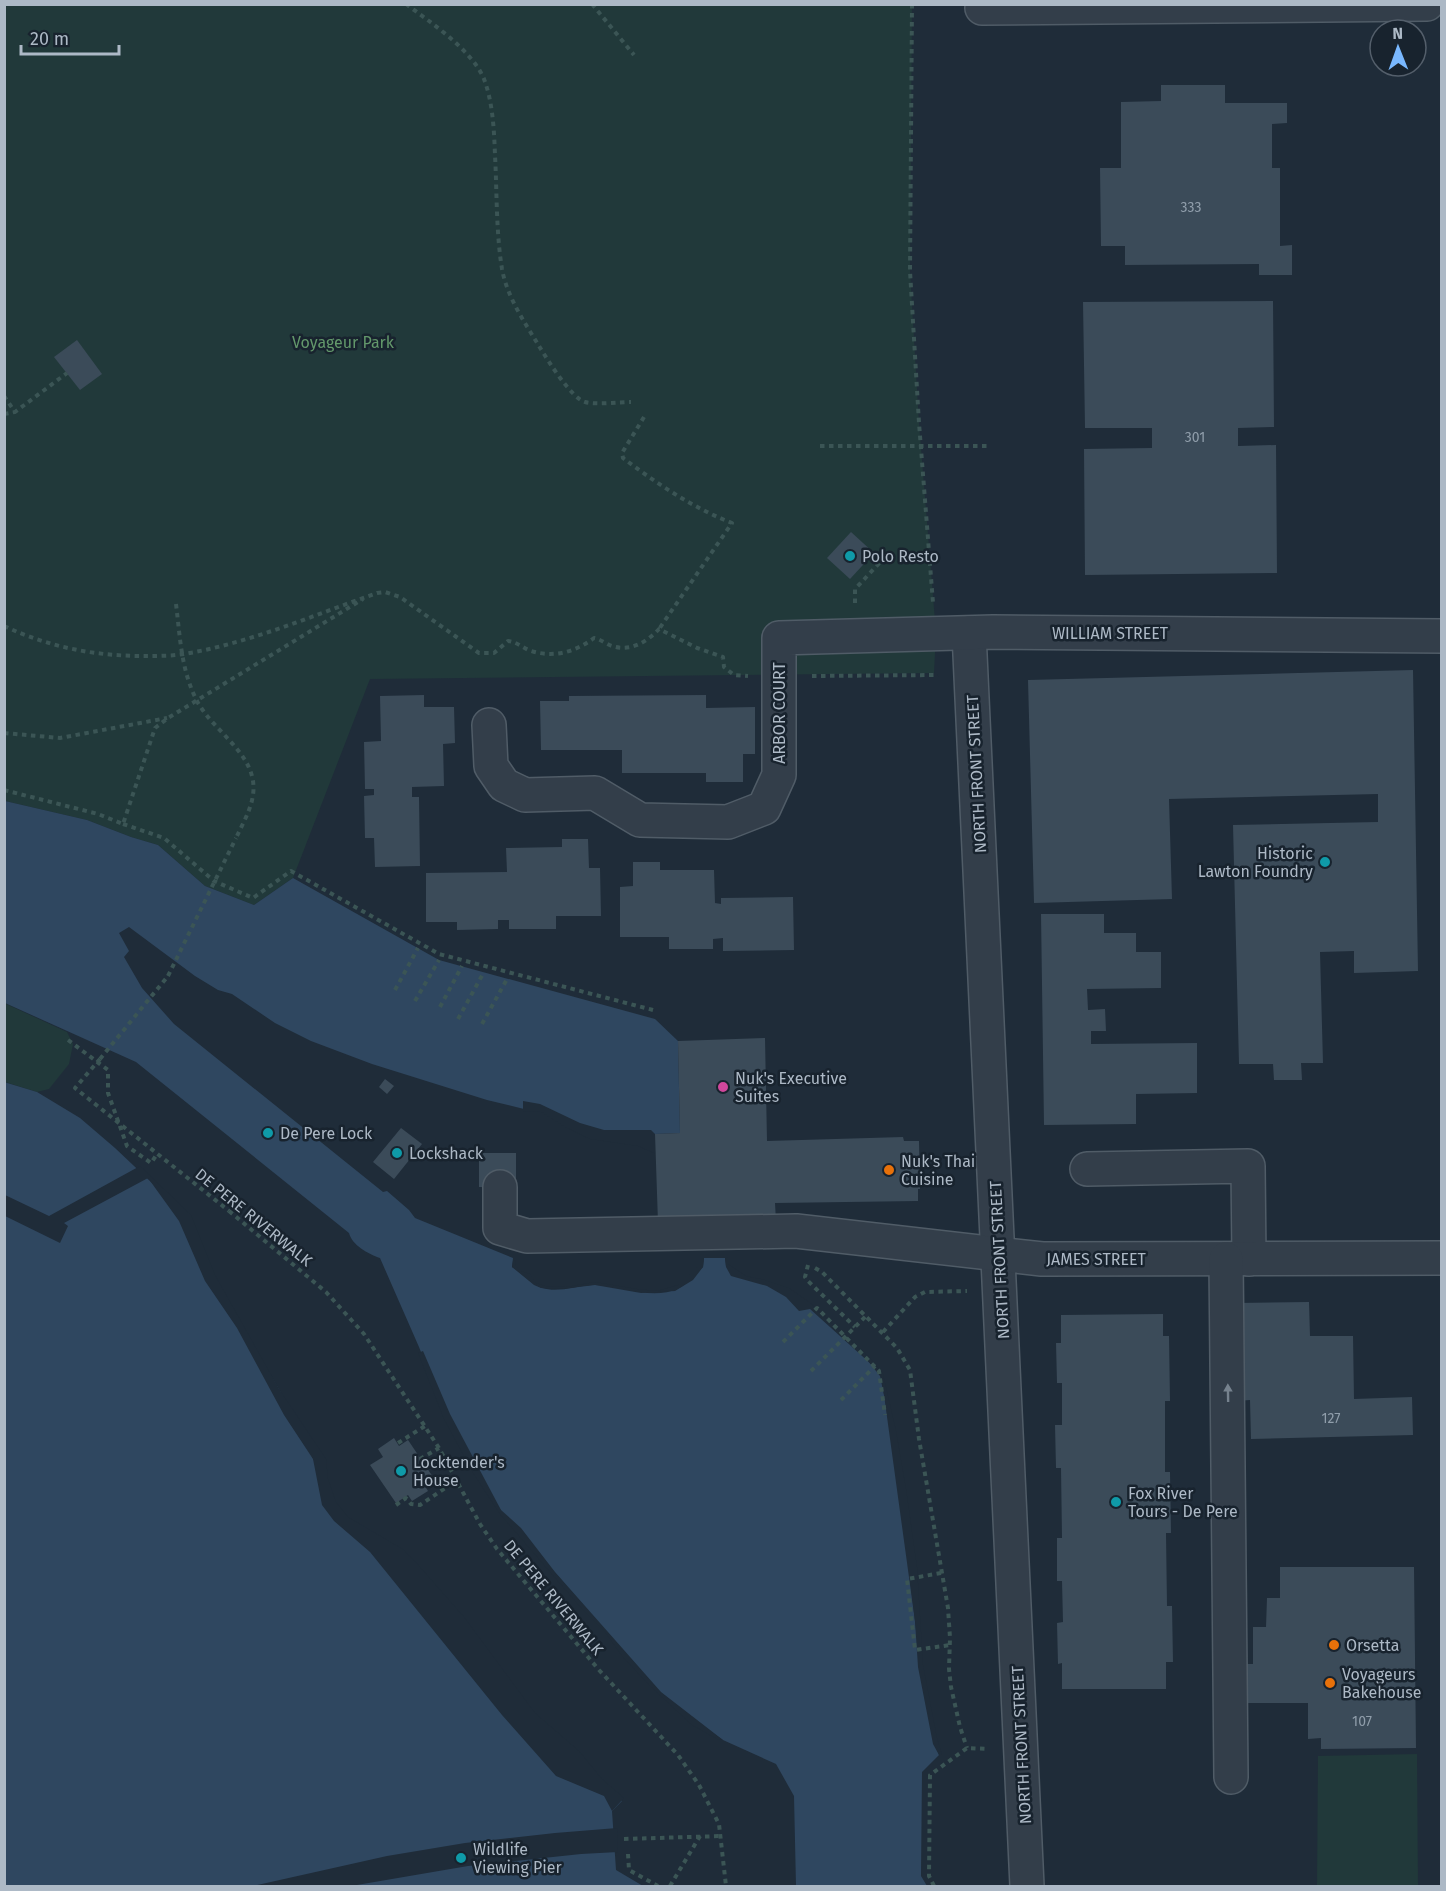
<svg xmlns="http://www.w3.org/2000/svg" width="1446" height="1891" font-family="'Fira Sans',sans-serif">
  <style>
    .green { fill: #21393a }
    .water { fill: #2f4760 }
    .pier { fill: #1f2c39 }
    .building { fill: #3b4b59 }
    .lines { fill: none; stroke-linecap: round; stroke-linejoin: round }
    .minor-casing { stroke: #505c67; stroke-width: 36 }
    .path { stroke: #3b5555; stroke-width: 4; stroke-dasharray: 4.5 4.5; stroke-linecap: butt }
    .minor { stroke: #333e4a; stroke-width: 33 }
    .path-bridge { stroke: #3b5555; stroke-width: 4; stroke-dasharray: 4.5 4.5; stroke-linecap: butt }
    .oneway { fill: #76828e }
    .culture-dot { fill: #0f9aa8; stroke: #18232e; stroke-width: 2 }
    .hotel-dot { fill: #d1479c; stroke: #18232e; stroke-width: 2 }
    .food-dot { fill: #e8710a; stroke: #18232e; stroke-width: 2 }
    .labels { text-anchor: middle; stroke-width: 5; stroke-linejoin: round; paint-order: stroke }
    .number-label { font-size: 14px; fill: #909eab }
    .park-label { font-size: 16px; fill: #63986b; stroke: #18232e }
    .poi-label { font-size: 16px; fill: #adb9c6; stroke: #18232e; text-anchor: start }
    .street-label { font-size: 16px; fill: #adb9c6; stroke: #18232e }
  </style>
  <rect width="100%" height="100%" fill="#1f2c39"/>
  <g class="green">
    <polygon points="5,5 912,5 910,271 919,423 936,633 934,673 370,679 293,878 254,905 205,886 158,845 131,837 87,820 5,801"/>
    <polygon points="4,1003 67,1032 73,1044 69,1064 49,1089 37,1092 5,1082"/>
    <polygon points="1417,1754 1418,1886 1317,1886 1318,1756"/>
  </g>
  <g class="water">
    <path d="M 5,801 L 87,820 L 131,837 L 158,845 L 205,886 L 254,905 L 293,878 L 439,960 L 655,1019 L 678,1041 L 680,1133 L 655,1134 L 655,1151 L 639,1143 L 591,1137 L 541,1108 L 524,1109 L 487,1100 L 372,1064 L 311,1041 L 275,1023 L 232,994 L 218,990 L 195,976 L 129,927 L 119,933 L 129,951 L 124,957 L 142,988 L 174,1024 L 383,1192 L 387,1191 L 409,1210 L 415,1218 L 513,1258 L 512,1267 C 522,1273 531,1284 542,1288 C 558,1293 576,1286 592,1285 C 622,1284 650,1302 679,1288 C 688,1284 696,1273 703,1267 L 704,1258 L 725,1258 L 726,1266 L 745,1279 L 764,1283 L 807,1304 L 868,1361 L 880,1376 L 895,1448 L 920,1665 L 934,1739 L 939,1755 L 922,1772 L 921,1876 L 927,1886 L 796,1886 L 794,1796 L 776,1764 L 723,1740 L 680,1711 L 652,1684 L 502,1512 L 491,1496 L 447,1418 L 419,1347 L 380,1258 C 368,1254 352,1245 349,1233 L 136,1062 L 5,1003 Z"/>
    <polygon points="4,1082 37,1092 80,1118 115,1148 188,1217 212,1276 293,1413 333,1504 533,1715 622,1801 612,1811 616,1870 643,1886 5,1886"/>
  </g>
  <g class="pier">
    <polygon points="523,1101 540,1104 580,1123 604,1130 651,1130 655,1134 656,1154 638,1146 590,1139 565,1127 540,1111 523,1112"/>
    <polygon points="140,1166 191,1215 215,1275 279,1389 326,1459 328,1479 336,1502 348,1517 404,1550 420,1567 464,1617 535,1713 579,1751 602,1779 624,1798 612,1811 604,1796 556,1776 502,1715 370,1552 334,1521 322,1505 313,1459 284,1415 237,1328 205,1281 179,1221 148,1178 64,1223 68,1226 60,1243 5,1216 5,1195 49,1216"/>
    <polygon points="728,1257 728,1264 746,1276 765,1280 789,1288 809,1302 871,1359 883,1374 896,1431 906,1489 917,1567 923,1665 937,1738 942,1755 939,1755 933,1744 918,1667 915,1621 881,1373 810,1309 799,1311 786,1297 767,1286 731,1276 726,1267 725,1258"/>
    <polygon points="704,1258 703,1267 693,1280 675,1291 641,1293 595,1285 562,1289 541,1288 534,1285 512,1267 513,1261 516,1260 515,1265 521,1271 530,1274 536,1283 545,1286 566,1287 595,1282 637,1289 657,1291 678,1285 701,1264 701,1259"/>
    <polygon points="423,1351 450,1414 501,1510 521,1528 555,1572 661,1692 723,1740 717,1739 692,1725 650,1686 622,1656 605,1632 582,1609 500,1514 473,1473 444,1419 418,1353"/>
    <polygon points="617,1828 618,1852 581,1854 468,1866 351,1886 253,1886 387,1856 465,1843 555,1833"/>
  </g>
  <g class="building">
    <polygon points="1161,85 1225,85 1225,103 1287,103 1287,123 1272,124 1272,168 1280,168 1280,246 1292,245 1292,275 1259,275 1259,264 1125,265 1125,246 1101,246 1100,168 1121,168 1121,102 1161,101"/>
    <polygon points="1273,301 1274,427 1238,428 1238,446 1276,445 1277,573 1085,575 1084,449 1152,448 1152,428 1085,428 1083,302"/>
    <polygon points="77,340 102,374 80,390 54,357"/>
    <polygon points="851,532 874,553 850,579 827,558"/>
    <polygon points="1413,670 1418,971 1354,973 1354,951 1320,952 1323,1063 1301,1063 1302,1080 1274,1080 1273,1064 1239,1064 1233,825 1378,822 1378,794 1169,799 1172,899 1034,903 1028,680"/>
    <polygon points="424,695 424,707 454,707 455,743 443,744 444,786 412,787 412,797 419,797 420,866 375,867 374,838 365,838 364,796 374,795 374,789 365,789 364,742 381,741 380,696"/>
    <polygon points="706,695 706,708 755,707 755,754 743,754 743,782 706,782 706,773 622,773 622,750 541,750 540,701 569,701 569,696"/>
    <polygon points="562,839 588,839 589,868 600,868 601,916 556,916 556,929 509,929 509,920 498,920 498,929 457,930 457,922 426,922 426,873 507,872 506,848 562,847"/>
    <polygon points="633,862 660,862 660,870 714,870 715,903 721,904 721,898 793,897 794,950 723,951 723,938 713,939 713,949 669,949 669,937 620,937 620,887 633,886"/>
    <polygon points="1041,914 1104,914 1104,933 1136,933 1136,952 1161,952 1161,988 1087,989 1088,1010 1105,1009 1106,1031 1091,1031 1091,1044 1197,1043 1197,1093 1136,1094 1136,1124 1044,1125"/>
    <polygon points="765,1038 767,1141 903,1137 904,1141 919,1141 920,1189 918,1189 918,1201 775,1203 776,1221 658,1223 655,1134 680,1133 678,1041"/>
    <polygon points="385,1079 394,1086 387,1094 379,1087"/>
    <polygon points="401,1128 422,1144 394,1179 373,1162"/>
    <polygon points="479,1153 516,1153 516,1188 479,1187"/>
    <polygon points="1309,1302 1310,1336 1353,1336 1354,1399 1412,1397 1413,1435 1251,1439 1250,1400 1237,1401 1236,1303"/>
    <polygon points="1163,1314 1163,1336 1169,1336 1170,1401 1165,1401 1165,1472 1170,1472 1171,1533 1166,1533 1167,1606 1172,1606 1173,1662 1166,1662 1166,1689 1062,1689 1062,1663 1058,1664 1057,1623 1063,1622 1062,1581 1057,1581 1057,1538 1062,1538 1061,1468 1056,1468 1055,1425 1062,1425 1062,1383 1057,1383 1056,1343 1061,1343 1061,1315"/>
    <polygon points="394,1438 399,1446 408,1440 433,1477 423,1483 428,1491 412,1501 408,1495 396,1503 370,1465 383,1457 378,1449"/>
    <polygon points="1280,1567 1414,1567 1416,1748 1321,1749 1321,1738 1308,1739 1308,1703 1244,1703 1245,1664 1253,1664 1253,1627 1266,1627 1267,1598 1280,1598"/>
  </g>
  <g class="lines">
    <defs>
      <g id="minor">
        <polyline points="982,8 1427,4"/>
        <polyline points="969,633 1027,1886"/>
        <polyline points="489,725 491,766 504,785 525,795 595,793 640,820 728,822 764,808 779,775 779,638 993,632 1442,636"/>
        <polyline points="1087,1169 1248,1166 1249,1259"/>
        <polyline points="500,1187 500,1228 527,1236 796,1231 1042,1259 1442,1258"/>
        <polyline points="1226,1259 1231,1777"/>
      </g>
    </defs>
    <use href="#minor" class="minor-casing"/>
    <g class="path">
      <path d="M 406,4 C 430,22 472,50 484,79 C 493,103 494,130 495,155 C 497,193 496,232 502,269 C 507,297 525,323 539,346 C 547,359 571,398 585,402 C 596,405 619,402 631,402"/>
      <polyline points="592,4 634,55"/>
      <polyline points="912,4 910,271 919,423 933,603"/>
      <polyline points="4,396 15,412 67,373"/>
      <polyline points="4,414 15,412"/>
      <path d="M 644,417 L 622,453 L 623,458 C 656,483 693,508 732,523 L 659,629"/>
      <polyline points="820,446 990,446"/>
      <polyline points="855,603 855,589 886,556 929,552"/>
      <path d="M 176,604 C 180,636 181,669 196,699 C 212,732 259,754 253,795 C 251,810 242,825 236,838"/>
      <path d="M 4,626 C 49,647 94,656 143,656 C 156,656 171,656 184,654 C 250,643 314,615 377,593 L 385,592 L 400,597 L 479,653 L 494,653 L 508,641 C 517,642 523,648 531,651 C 554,658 575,652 594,638 C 600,639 606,644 612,646 C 630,652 647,642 659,629 L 697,648 L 723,657 L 724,667 L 734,675 L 748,676"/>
      <polyline points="812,676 938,675"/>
      <polyline points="4,733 60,738 167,718"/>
      <polyline points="4,790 98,814 123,824 155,728 168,718 363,599"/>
      <polyline points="123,824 164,838 214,881 253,898 291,871 439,954 653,1010"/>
      <polyline points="395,990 418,948"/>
      <polyline points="415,1001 439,960"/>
      <polyline points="440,1007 462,966"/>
      <polyline points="458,1019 484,972"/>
      <polyline points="482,1024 507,979"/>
      <polyline points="68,1040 108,1070 108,1093 127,1146 151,1163 157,1154"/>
      <polyline points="100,1059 168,976"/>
      <polyline points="229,1211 326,1292 364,1334 439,1448 480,1524 497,1549 599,1670 678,1755 699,1785 719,1824 726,1886"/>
      <polyline points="808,1265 805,1277 807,1280 855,1327"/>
      <polyline points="815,1268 822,1272 897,1348 910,1370 919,1439 948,1608 950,1638 949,1669 951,1687 960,1727 967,1748"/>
      <polyline points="883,1332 915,1297 925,1292 967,1291"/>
      <polyline points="783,1342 817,1308 879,1371 885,1415"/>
      <polyline points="811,1371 866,1316"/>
      <polyline points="841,1400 875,1366"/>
      <polyline points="398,1443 425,1426"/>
      <polyline points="420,1459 439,1448"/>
      <polyline points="396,1505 406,1498 411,1504 420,1505 457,1480"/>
      <polyline points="941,1573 907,1579 915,1650 950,1645"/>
      <polyline points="624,1839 722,1836"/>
      <polyline points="628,1854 629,1870 658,1886"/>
      <polyline points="670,1886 700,1836"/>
      <polyline points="934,1886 929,1876 930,1775 967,1748 988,1749"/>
    </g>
    <use href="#minor" class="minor"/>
    <g class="path-bridge">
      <polyline points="168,976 236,838"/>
      <polyline points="100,1059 75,1088 229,1211"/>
    </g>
  </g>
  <defs><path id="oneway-solid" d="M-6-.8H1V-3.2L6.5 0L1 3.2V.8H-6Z" transform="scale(1.5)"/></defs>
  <use class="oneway" href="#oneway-solid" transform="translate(1228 1393) rotate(-91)"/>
  <g class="culture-dot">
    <circle cx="850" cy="556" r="6"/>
    <circle cx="1325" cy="862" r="6"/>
    <circle cx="268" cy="1133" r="6"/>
    <circle cx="397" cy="1153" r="6"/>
    <circle cx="401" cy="1471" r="6"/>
    <circle cx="1116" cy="1502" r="6"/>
    <circle cx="461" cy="1858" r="6"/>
  </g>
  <circle class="hotel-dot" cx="723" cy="1087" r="6"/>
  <g class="food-dot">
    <circle cx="889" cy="1170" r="6"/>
    <circle cx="1334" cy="1645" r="6"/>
    <circle cx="1330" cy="1683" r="6"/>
  </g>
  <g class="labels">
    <g class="number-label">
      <text x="1191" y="212">333</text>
      <text x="1195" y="442">301</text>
      <text x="1331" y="1423">127</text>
      <text x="1362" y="1726">107</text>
    </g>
    <g class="park-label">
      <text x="343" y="348">Voyageur Park</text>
    </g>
    <g class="poi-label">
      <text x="862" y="562">Polo Resto</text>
      <text x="1313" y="859" text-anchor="end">Historic<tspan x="1313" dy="18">Lawton Foundry</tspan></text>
      <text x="735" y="1084">Nuk's Executive<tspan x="735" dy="18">Suites</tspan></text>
      <text x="280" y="1139">De Pere Lock</text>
      <text x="409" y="1159">Lockshack</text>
      <text x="901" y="1167">Nuk's Thai<tspan x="901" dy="18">Cuisine</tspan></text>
      <text x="413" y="1468">Locktender's<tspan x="413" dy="18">House</tspan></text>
      <text x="1128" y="1499">Fox River<tspan x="1128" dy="18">Tours - De Pere</tspan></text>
      <text x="1346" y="1651">Orsetta</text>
      <text x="1342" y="1680">Voyageurs<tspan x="1342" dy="18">Bakehouse</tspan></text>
      <text x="473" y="1855">Wildlife<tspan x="473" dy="18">Viewing Pier</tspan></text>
    </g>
    <g class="street-label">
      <text x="1110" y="639">WILLIAM STREET</text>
      <text transform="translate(779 713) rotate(-90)" y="6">ARBOR COURT</text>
      <text transform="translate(976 774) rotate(-93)" y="6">NORTH FRONT STREET</text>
      <text transform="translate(254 1217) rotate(39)" y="6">DE PERE RIVERWALK</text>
      <text x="1096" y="1265">JAMES STREET</text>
      <text transform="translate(999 1260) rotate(-93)" y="6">NORTH FRONT STREET</text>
      <text transform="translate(554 1597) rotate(50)" y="6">DE PERE RIVERWALK</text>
      <text transform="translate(1021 1745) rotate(-93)" y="6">NORTH FRONT STREET</text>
    </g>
  </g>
  <rect width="1446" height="1891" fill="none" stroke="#adb9c6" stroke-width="12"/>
  <g transform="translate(1398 48) rotate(359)"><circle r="28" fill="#18232e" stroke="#545f6b" stroke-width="1.5"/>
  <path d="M0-4.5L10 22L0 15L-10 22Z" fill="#79b8ff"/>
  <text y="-9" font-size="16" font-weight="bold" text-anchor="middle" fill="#adb9c6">N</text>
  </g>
  <path d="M21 45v9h98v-9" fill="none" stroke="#adb9c6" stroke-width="3"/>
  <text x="30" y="45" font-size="18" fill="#adb9c6" stroke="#18232e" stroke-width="4.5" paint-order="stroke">20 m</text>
</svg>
